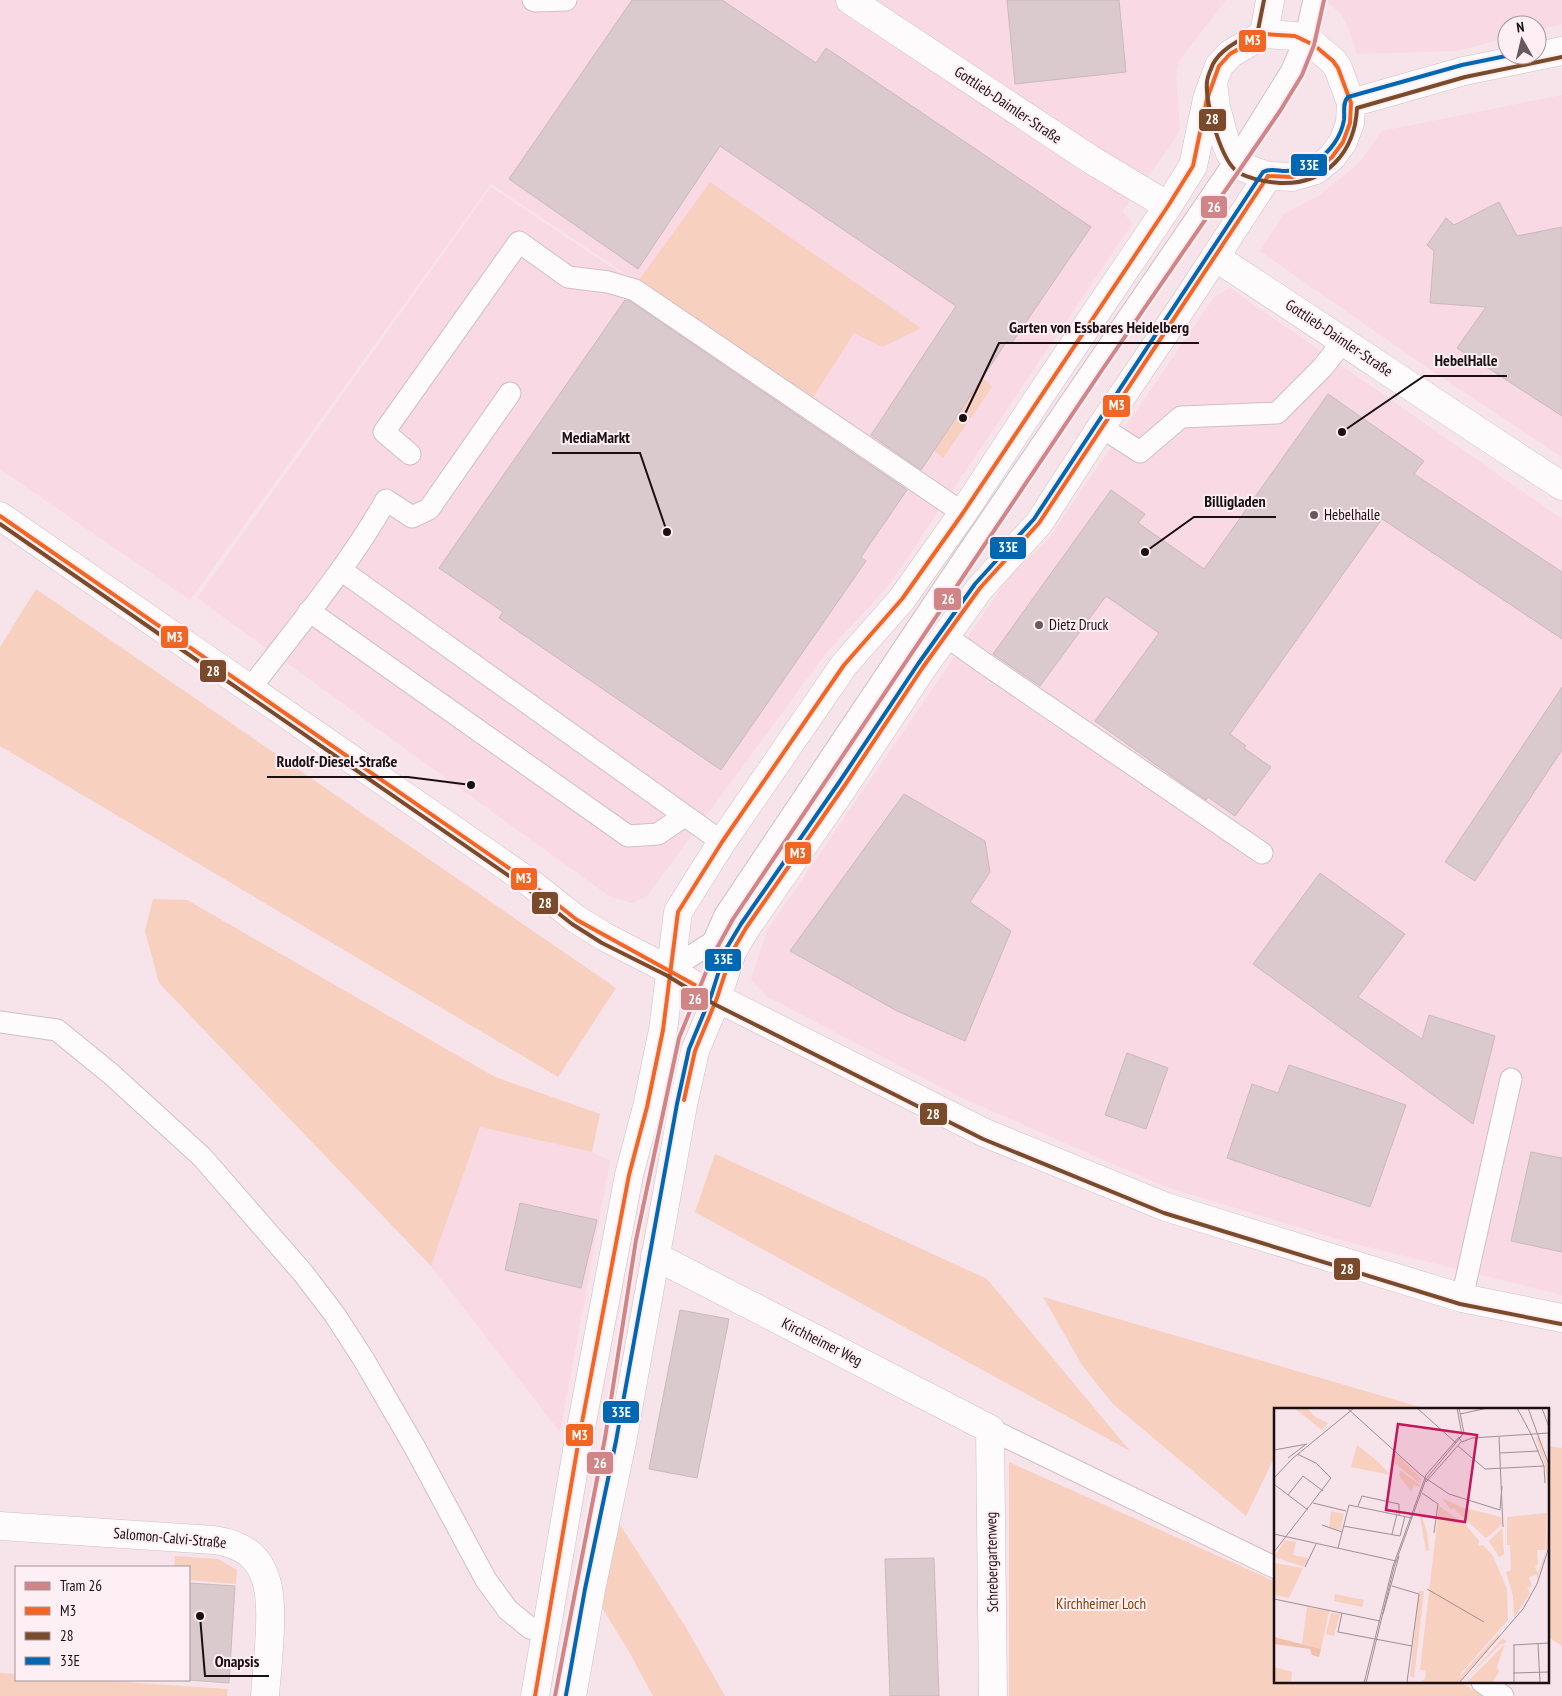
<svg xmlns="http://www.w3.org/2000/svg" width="1562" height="1696" font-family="'PT Sans Narrow',sans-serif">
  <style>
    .built { fill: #f9d9e3 }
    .green { fill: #f7d0c0 }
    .building { fill: #dacacd; stroke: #cababc }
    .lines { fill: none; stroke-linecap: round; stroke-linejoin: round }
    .lane-casing { stroke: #cfc0c5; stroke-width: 23 }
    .street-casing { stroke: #cfc0c5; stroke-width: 29 }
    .secondary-casing { stroke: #cfc0c5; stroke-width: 29 }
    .lane { stroke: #fefbfc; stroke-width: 21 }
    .street { stroke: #fefbfc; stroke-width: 28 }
    .secondary { stroke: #fefbfc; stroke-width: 28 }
    .bus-1-casing { stroke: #feeff4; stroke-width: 8 }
    .bus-2-casing { stroke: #feeff4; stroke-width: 8 }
    .bus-3-casing { stroke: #feeff4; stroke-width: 8 }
    .bus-1 { stroke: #f26522; stroke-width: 4 }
    .bus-2 { stroke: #7a4b2a; stroke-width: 4 }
    .bus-3 { stroke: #0068b3; stroke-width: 4 }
    .tram-1-casing { stroke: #feeff4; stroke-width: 8 }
    .tram-1 { stroke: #d28586; stroke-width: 4 }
    .poi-dot { fill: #67595e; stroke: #feeff4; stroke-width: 2 }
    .labels { text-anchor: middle; stroke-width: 4; stroke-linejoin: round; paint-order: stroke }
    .street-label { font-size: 15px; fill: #1a0f13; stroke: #feeff4 }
    .poi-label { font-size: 15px; fill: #1a0f13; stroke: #feeff4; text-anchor: start }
    .park-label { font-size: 15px; fill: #803e00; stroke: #feeff4 }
    .inset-road { fill: none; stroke: #9f8e94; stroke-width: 1 }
    .view { fill: #c2185b; fill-opacity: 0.15; stroke: #c2185b; stroke-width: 2.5 }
    .inset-edge { fill: none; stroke: #1a0f13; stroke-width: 2.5 }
    .leader { fill: none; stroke: #1a0f13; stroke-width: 2 }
    .callout-dot { fill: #1a0f13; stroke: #feeff4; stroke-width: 2 }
    .callout-label { font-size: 16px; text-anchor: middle; font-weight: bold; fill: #1a0f13; stroke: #feeff4; stroke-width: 4; stroke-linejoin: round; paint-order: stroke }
    .line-badge { stroke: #feeff4; stroke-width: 2 }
    .badge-label { font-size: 14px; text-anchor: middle; font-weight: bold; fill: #fff }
  </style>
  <rect width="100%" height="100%" fill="#f7e3ea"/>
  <g class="built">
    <polygon points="0,0 1226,0 1179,61 1176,77 1180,129 1173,142 1123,211 1132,224 951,492 491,184 190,600 0,469"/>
    <polygon points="1325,0 1562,0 1562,24 1537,30 1537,25 1507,25 1507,38 1457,51 1357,54 1349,30 1341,14"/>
    <polygon points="1562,95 1562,457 1432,371 1260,251 1284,214 1320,195 1359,163 1382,131"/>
    <polygon points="491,187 950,493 890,584 826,653 647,896 632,903 609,896 197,598"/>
    <polygon points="1230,288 1562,519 1562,1295 1348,1242 1166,1187 958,1096 766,996 751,979 767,931 1011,574 1047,541 1215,296"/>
    <polygon points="480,1127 592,1152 610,1161 560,1432 431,1266"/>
  </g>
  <g class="green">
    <polygon points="710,182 921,328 883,347 854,333 812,399 639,280"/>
    <polygon points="983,378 992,387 943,458 934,450"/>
    <polygon points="36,589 616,988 558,1077 0,746 0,647"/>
    <polygon points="153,899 187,900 495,1077 600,1114 592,1152 480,1127 431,1266 159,983 145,931"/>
    <polygon points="715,1154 987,1279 1130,1451 695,1212"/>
    <polygon points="1043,1297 1427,1409 1428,1410 1276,1410 1276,1464 1272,1462 1246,1516 1112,1403 1082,1365"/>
    <polygon points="1548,1446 1562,1448 1562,1646 1548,1637"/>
    <polygon points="1009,1462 1276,1582 1276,1682 1460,1682 1484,1696 1009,1696"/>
    <polygon points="608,1506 685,1626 725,1696 653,1696 627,1648 591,1590"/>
    <polygon points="175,1556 218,1559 237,1570 236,1584 189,1580 189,1567 174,1567"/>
    <polygon points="0,1673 16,1674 16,1680 95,1680 228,1689 227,1696 0,1696"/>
  </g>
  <g class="building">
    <polygon points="632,0 722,0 816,63 826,48 1091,227 1011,344 1007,341 921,470 871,435 956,306 720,146 638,269 509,179"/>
    <polygon points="1007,0 1119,0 1126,72 1015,84"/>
    <polygon points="1499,202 1517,236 1562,227 1562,416 1457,348 1486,307 1430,303 1434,251 1427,245 1446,218 1454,225"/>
    <polygon points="625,300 630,301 907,490 861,557 866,561 721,770 499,618 503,612 439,568"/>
    <polygon points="1328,394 1424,461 1414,474 1562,572 1562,639 1382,519 1230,734 1246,746 1244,748 1271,767 1235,816 1208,797 1206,800 1180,782 1095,721 1159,633 1106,596 1040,686 993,654 1111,490 1145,514 1138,523 1204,569"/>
    <polygon points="1562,687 1562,750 1475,881 1445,862"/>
    <polygon points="904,794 985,841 990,872 970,902 1011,931 965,1041 897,1011 790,951"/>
    <polygon points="1320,873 1405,934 1358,997 1422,1039 1429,1015 1495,1036 1473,1124 1253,964"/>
    <polygon points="1127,1053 1168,1068 1146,1129 1105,1115"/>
    <polygon points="1289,1065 1406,1105 1370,1207 1227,1158 1252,1084 1278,1093"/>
    <polygon points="1531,1152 1562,1158 1562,1252 1511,1241"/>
    <polygon points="520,1203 597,1220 581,1288 505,1270"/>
    <polygon points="680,1310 729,1319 697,1478 649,1469"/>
    <polygon points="934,1558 939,1696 890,1696 885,1559"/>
    <polygon points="189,1583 235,1586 229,1683 189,1680"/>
  </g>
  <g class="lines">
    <defs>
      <g id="lane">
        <polyline points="533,0 536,1 566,0"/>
        <polyline points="1101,427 1140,452 1181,417 1277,413 1323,367 1344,340"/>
        <polyline points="410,454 384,432 519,242 568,277 608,282 635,290 963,513"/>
        <polyline points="341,570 722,842"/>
        <polyline points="309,611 628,836 658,834 684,816"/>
        <polyline points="946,636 981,661 1262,853"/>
        <path d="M 250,689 C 296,628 349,566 386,500 L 412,517 L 429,509 L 510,393"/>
        <polyline points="669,970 713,942"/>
        <polyline points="716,993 713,942 725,915 966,555 1236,160 1291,72 1305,40 1314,0"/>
        <polyline points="0,1022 57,1030 111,1074 202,1157 303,1273 335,1315 364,1360 414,1446 486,1580 508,1610 530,1628 546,1630"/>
        <polyline points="1462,1298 1511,1079"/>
        <polyline points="990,1429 1276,1568"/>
        <polyline points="1482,1682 1503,1696"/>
      </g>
      <g id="street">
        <polyline points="850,0 1090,159 1168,206"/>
        <path d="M 1215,257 C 1332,333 1446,411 1562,486"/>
        <polyline points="0,516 529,882 576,919 605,937 669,970 717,998 985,1133 1166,1207 1462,1298 1562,1318"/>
        <polyline points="655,1256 990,1429 993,1696"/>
        <path d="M 0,1526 L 214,1540 C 227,1542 239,1545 250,1554 C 257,1560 263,1570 266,1580 C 275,1607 267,1666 265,1696"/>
      </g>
      <g id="secondary">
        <polyline points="1264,34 1270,0"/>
        <polyline points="1351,103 1464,71 1562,51"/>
        <polyline points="535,1696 580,1433 629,1175 647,1107 663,1030 678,912 722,842 844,665 902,599 963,513 1041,394 1168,206 1193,166 1207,99 1213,82 1219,66 1230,54 1264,34 1295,36 1314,45 1333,61 1338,68 1351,103 1350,123 1343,142 1332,157 1316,170 1292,177 1268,176 1242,167 1230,153 1225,141 1216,107 1213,82"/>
        <polyline points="572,1696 591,1590 622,1442 683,1105 695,1051 717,998 732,952 746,928 845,785 923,667 980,588 1039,523 1101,427 1185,303 1268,176"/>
      </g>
    </defs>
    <use href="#lane" class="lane-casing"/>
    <use href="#street" class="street-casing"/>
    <use href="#secondary" class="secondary-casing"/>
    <use href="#lane" class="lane"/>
    <use href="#street" class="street"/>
    <use href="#secondary" class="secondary"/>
    <defs>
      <g id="bus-1">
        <polyline points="0,516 529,882 577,920 704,990"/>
        <polyline points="684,1100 695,1051 717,998 732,952 746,928 845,785 923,667 980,588 1039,523 1268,176"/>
        <polyline points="535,1696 580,1433 629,1175 647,1107 663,1030 678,912 722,842 844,665 902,599 963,513 1168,206 1193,166 1207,99 1219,66 1230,54 1264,34 1295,36 1314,45 1333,61 1338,68 1351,103 1350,123 1343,142 1332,157 1316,170 1292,177 1268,176"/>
      </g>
      <g id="bus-2">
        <path d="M 1264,0 L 1258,30 C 1243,39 1222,47 1213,64 C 1211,69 1207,77 1207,82 C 1205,103 1221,162 1239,173 C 1251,179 1267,182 1280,183 C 1326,185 1355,152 1357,108 L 1465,77 L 1562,57"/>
        <polyline points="0,524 525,887 572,924 602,943 666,975 714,1004 983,1139 1164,1213 1460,1304 1561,1324"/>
      </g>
      <path id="bus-3" d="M 566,1695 L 585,1589 L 616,1441 L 677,1104 L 689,1049 L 711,996 L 726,949 L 741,924 L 840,781 L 918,664 L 975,584 L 1034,519 L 1263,172 C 1270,168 1278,171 1286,171 C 1297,171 1307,167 1316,161 C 1330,152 1341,137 1344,120 C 1345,112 1342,103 1348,97 L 1462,65 L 1511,55"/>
    </defs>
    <use href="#bus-1" class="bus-1-casing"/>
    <use href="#bus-2" class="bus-2-casing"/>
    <use href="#bus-3" class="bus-3-casing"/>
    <use href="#bus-1" class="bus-1"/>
    <use href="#bus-2" class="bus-2"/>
    <use href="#bus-3" class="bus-3"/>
    <defs>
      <polyline id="tram-1" points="555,1696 605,1438 636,1240 679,1038 713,955 733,919 1102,370 1280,111 1302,75 1314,45 1324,0"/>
    </defs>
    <use href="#tram-1" class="tram-1-casing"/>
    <use href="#tram-1" class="tram-1"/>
  </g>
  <g class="poi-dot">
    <circle cx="1314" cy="515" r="5"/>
    <circle cx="1039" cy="625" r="5"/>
  </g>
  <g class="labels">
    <g class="street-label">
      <text transform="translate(1008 105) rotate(34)" y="5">Gottlieb-Daimler-Straße</text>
      <text transform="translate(1339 338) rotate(34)" y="5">Gottlieb-Daimler-Straße</text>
      <text transform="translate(822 1342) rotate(27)" y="5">Kirchheimer Weg</text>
      <text transform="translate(170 1538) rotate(5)" y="5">Salomon-Calvi-Straße</text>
      <text transform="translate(992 1562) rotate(-91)" y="5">Schrebergartenweg</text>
    </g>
    <g class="poi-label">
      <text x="1324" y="520">Hebelhalle</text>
      <text x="1049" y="630">Dietz Druck</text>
    </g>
    <g class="park-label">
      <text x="1101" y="1609">Kirchheimer Loch</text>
    </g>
  </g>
  <g transform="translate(1274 1408)">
    <rect width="275" height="275" fill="#f7e3ea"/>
    <path d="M 20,0 L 33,0 L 41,9 L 54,15 L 48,22 ZM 265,29 L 275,63 L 275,87 L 271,57 L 262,30 ZM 83,37 L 102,52 L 117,67 L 77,59 ZM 122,46 L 148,71 L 145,75 L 117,52 ZM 127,63 L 146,77 L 146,79 L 140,77 L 137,84 L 125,67 ZM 168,90 L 187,99 L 227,109 L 228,117 L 212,130 L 179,100 L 177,102 ZM 144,97 L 153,124 L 155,142 L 152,143 ZM 165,98 L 192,117 L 205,133 L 204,138 L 209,137 L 219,148 L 233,181 L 234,212 L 186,266 L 186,268 L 224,226 L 226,228 L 184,275 L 144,275 L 151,271 L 152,262 L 146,262 ZM 57,103 L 70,106 L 66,122 L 55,120 ZM 275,104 L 275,131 L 271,150 L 263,171 L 263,167 L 255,169 L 258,178 L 253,180 L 256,185 L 240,210 L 239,188 L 232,164 L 237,162 L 236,137 L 233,137 L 233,109 L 273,105 L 271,142 L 263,142 L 264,156 L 261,158 L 264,166 L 271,146 ZM 228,120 L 230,146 L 225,149 L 215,133 ZM 11,132 L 22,134 L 19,147 L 34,150 L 30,159 L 0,149 ZM 0,155 L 29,160 L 15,190 L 0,187 ZM 145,183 L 150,183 L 140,270 L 136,268 ZM 61,186 L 90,192 L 88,199 L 60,193 ZM 33,199 L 55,203 L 47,241 L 28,236 ZM 57,205 L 66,206 L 60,228 L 52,226 ZM 229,230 L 233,234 L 226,237 L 188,275 ZM 231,236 L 223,258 L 225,264 L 218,275 L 193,274 ZM 0,259 L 18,264 L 17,275 L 0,275 Z" fill="#f7d0c0"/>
    <path d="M 0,229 L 47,241 L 45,249 L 38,247 L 36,241 L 0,236 Z" fill="#f2c0a9"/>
    <path class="inset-road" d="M 73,0 L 147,67 L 175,86 L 226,102 L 228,78M 143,0 L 182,35M 183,0 L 188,27M 243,0 L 257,26M 254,0 L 275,57M 268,0 L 275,19M 186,6 L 214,0M 257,26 L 270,58 L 271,75M 188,27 L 185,30 L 188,34 L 198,30 L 275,25M 225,29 L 229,119M 184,38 L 211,61 L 270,58M 0,42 L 33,36M 226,45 L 265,43M 14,50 L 31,37M 0,70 L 18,51 L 80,0M 152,74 L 187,34M 1,77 L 34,102M 148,85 L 164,96 L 160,125M 14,87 L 29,68 L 49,83M 39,95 L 72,103M 84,98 L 88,88 L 125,96 L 125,107M 48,117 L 68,124M 69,118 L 126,128 L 131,108M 0,126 L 122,153M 118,126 L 123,106M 64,140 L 75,97 L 138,110M 0,144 L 57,70 L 42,55 L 23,46M 31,159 L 42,136M 118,178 L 145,186 L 133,274M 153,181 L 210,214M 0,191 L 106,213M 68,205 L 64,224 L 138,238M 109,206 L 125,148M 264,236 L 266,275M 239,237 L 275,235M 239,265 L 275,264M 90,275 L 119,158 L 152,67 L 185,29M 92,275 L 120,159 L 152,71 L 190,25 L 185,0M 185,275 L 249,201 L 263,176 L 275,139M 240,275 L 240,237"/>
    <path class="view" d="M 124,16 L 203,27 L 191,114 L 112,102 Z"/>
    <rect width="275" height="275" class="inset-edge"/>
  </g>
  <path class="leader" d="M963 418L999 343H1199M1342 432L1424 376H1507M667 532L640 453H552M1145 552L1194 517H1276M471 785L408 777H267M200 1616L205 1676H269"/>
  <g class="callout-dot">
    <circle cx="963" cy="418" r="5"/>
    <circle cx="1342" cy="432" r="5"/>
    <circle cx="667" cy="532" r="5"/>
    <circle cx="1145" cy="552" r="5"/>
    <circle cx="471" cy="785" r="5"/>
    <circle cx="200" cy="1616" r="5"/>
  </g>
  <g class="callout-label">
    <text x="1099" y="333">Garten von Essbares Heidelberg</text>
    <text x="1466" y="366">HebelHalle</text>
    <text x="596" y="443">MediaMarkt</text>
    <text x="1235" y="507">Billigladen</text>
    <text x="337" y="767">Rudolf-Diesel-Straße</text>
    <text x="237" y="1667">Onapsis</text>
  </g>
  <g class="line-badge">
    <rect x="1238" y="29" width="29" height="24" rx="5" fill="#f26522"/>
    <rect x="1198" y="108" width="29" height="24" rx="5" fill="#7a4b2a"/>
    <rect x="1290" y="153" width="38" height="24" rx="5" fill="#0068b3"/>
    <rect x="1200" y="195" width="28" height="24" rx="5" fill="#d28586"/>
    <rect x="1102" y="394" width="29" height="24" rx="5" fill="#f26522"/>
    <rect x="989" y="536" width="38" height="24" rx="5" fill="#0068b3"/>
    <rect x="933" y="587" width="29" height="24" rx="5" fill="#d28586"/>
    <rect x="160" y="625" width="29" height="24" rx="5" fill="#f26522"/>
    <rect x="199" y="659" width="28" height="24" rx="5" fill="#7a4b2a"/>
    <rect x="784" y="841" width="28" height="24" rx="5" fill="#f26522"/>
    <rect x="510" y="867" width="28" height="24" rx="5" fill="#f26522"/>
    <rect x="531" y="891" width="28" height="24" rx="5" fill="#7a4b2a"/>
    <rect x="704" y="948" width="38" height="24" rx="5" fill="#0068b3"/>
    <rect x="680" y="987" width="29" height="24" rx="5" fill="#d28586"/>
    <rect x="919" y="1102" width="29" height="24" rx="5" fill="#7a4b2a"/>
    <rect x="1333" y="1257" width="28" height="24" rx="5" fill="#7a4b2a"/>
    <rect x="602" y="1400" width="38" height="24" rx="5" fill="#0068b3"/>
    <rect x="565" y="1423" width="29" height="24" rx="5" fill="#f26522"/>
    <rect x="586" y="1451" width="28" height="24" rx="5" fill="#d28586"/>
  </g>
  <g class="badge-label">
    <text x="1253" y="45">M3</text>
    <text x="1212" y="124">28</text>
    <text x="1309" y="170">33E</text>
    <text x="1214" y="212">26</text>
    <text x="1117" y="410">M3</text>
    <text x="1008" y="552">33E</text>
    <text x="948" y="604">26</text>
    <text x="175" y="642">M3</text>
    <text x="213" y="676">28</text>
    <text x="798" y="858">M3</text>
    <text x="524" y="883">M3</text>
    <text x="545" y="908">28</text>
    <text x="723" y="964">33E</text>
    <text x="695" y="1004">26</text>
    <text x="933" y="1119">28</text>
    <text x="1347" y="1274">28</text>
    <text x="621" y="1417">33E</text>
    <text x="580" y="1440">M3</text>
    <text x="600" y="1468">26</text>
  </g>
  <rect x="15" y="1566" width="175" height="115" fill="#feeff4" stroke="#a3959a"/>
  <rect x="25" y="1582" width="25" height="8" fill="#d28586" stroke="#a3959a"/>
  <text x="60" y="1591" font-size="15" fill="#1a0f13">Tram 26</text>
  <rect x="25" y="1607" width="25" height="8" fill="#f26522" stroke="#a3959a"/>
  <text x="60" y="1616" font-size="15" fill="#1a0f13">M3</text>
  <rect x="25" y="1632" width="25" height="8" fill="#7a4b2a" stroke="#a3959a"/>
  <text x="60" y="1641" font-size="15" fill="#1a0f13">28</text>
  <rect x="25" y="1657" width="25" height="8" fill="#0068b3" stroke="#a3959a"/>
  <text x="60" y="1666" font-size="15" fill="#1a0f13">33E</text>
  <g transform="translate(1522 40) rotate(352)"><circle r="24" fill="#feeff4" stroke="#a3959a"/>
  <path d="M0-4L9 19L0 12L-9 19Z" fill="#67595e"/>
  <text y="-8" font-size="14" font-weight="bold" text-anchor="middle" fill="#1a0f13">N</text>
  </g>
</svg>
